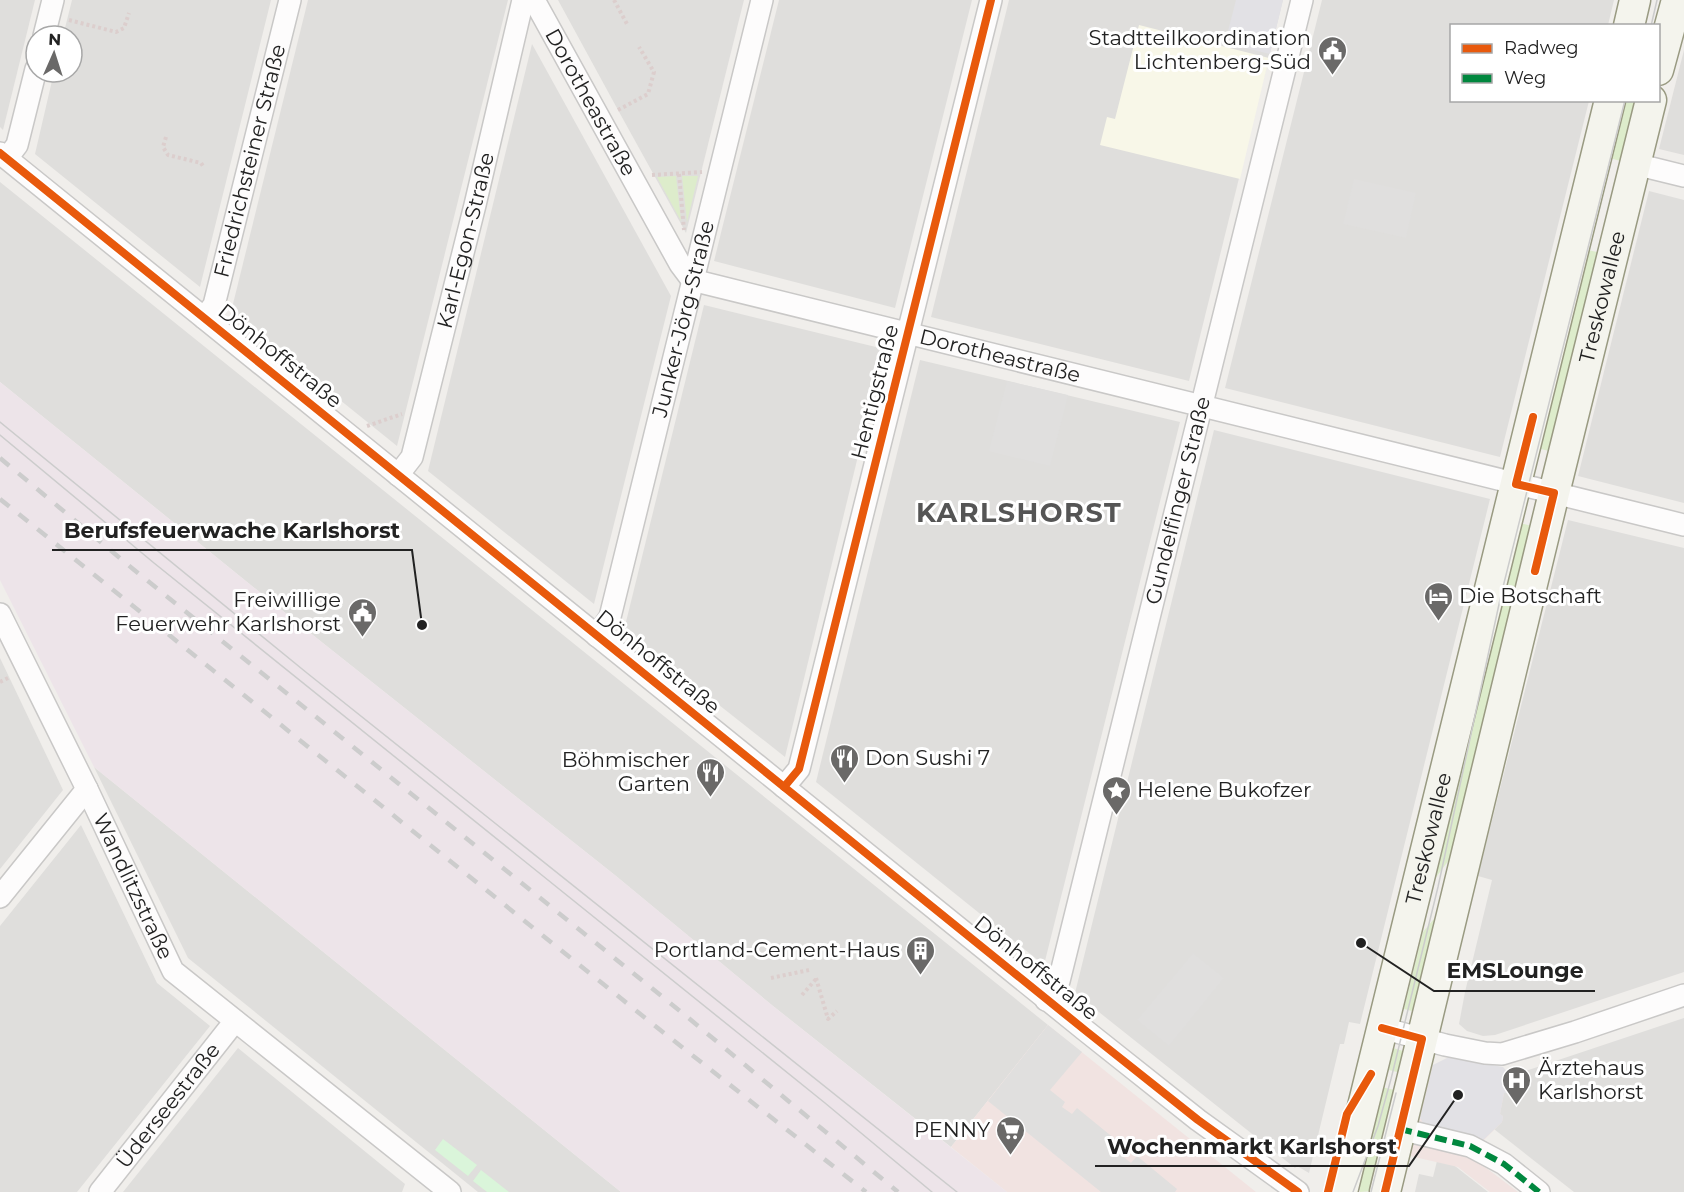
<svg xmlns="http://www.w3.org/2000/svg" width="1684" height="1192" font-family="Montserrat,sans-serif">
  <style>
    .residential { fill: #dfdedc }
    .commercial { fill: #f1e3e1 }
    .industrial { fill: #ede4e9 }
    .education { fill: #f8f7e8 }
    .grass { fill: #ddeccb }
    .park { fill: #daf5da }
    .parking { fill: #e0dfde }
    .plaza { fill: #e2e1e5 }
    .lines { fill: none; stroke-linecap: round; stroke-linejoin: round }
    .street-casing { stroke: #c9c8c7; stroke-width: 24 }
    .secondary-casing { stroke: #999a82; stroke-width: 33 }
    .path { stroke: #dccecd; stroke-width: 4; stroke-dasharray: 3 3; stroke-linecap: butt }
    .street { stroke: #fdfcfc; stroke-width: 21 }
    .secondary { stroke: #f4f4ed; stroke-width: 30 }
    .tram { stroke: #ccc; stroke-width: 1.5 }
    .rail { stroke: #ccc; stroke-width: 4.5; stroke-dasharray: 12 12; stroke-linecap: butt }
    .quiet { stroke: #00873e; stroke-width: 6; stroke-dasharray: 12 6; stroke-linecap: butt }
    .cycleway-casing { stroke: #fff; stroke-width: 11 }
    .cycleway { stroke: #e8590c; stroke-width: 8 }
    .labels { text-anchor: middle; stroke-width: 6; stroke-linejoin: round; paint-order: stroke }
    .poi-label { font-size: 21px; fill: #222; stroke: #fff; text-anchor: end }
    .street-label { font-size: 21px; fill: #222; stroke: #fff }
    .district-label { font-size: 27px; font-weight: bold; letter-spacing: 1.5px; fill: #555; stroke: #fff }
    .leader { fill: none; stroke: #222; stroke-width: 2 }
    .callout-dot { fill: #222; stroke: #fff; stroke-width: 2 }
    .callout-label { font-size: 22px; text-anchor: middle; font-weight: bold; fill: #222; stroke: #fff; stroke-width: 6; stroke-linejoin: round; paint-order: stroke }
  </style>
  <rect width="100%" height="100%" fill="#f0eeeb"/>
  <g class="residential">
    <polygon points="0,0 35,0 3,130 0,127"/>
    <polygon points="72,0 271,0 200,287 35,154 54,72 72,72 72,36 63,36"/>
    <polygon points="308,0 508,0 397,446 231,312"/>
    <polygon points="558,0 744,0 686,233 618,110"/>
    <polygon points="779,0 972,0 895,308 714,261"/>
    <polygon points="1009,0 1283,0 1189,381 931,317"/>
    <polygon points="1322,0 1614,0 1608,25 1452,26 1452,100 1589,101 1500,457 1225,388"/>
    <polygon points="532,44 671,296 594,604 428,471"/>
    <polygon points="1684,50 1684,155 1659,149"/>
    <polygon points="0,182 1048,1025 951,1147 773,1006 616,876 304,628 0,382"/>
    <polygon points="1649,191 1684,200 1684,503 1578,476"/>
    <polygon points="704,305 884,349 785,757 624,630"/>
    <polygon points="920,360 1180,422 1044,965 816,782"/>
    <polygon points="1214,430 1490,499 1360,1024 1349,1022 1344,1044 1340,1044 1309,1173 1297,1166 1295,1168 1075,993"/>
    <polygon points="1568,520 1684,548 1684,972 1495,1035 1483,1036 1467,1031 1459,1024 1465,992 1492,880 1478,876"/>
    <polygon points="0,658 63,790 0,869"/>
    <polygon points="94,767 621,1192 478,1192 188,958"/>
    <polygon points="81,825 157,983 210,1026 77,1192 0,1192 0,926"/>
    <polygon points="1684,1018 1684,1192 1574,1192 1485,1122 1493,1082"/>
    <polygon points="238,1048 405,1184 402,1192 123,1192"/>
    <polygon points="1446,1159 1488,1192 1415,1192 1419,1174 1433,1177 1437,1161"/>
  </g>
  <g class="commercial">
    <polygon points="1048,1025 1256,1192 1007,1192 951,1147"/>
    <polygon points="1433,1065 1511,1076 1508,1093 1504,1093 1500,1114 1503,1116 1502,1122 1469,1155 1518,1192 1490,1192 1458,1167 1410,1156"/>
  </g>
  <polygon class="industrial" points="0,382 304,628 616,876 773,1006 1007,1192 621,1192 94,767 0,580"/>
  <polygon class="education" points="1139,25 1269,58 1240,179 1100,145 1107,117 1115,119"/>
  <g class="grass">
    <polygon points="1621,101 1638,101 1549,451 1533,447 1583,249 1597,252 1620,161 1610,158"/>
    <polygon points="676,176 681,221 657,177"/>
    <polygon points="682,176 698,176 687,222"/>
    <polygon points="1515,522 1532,526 1458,848 1434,880"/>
    <polygon points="1445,906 1418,1020 1411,1018 1412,1011 1404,1009 1423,932"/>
    <polygon points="1393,1048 1410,1053 1405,1074 1381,1068"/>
    <polygon points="1377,1086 1399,1091 1374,1191 1360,1192 1360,1190 1357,1189 1361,1178 1357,1176"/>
  </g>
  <g class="park">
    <polygon points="443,1139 477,1165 468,1176 435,1150"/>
    <polygon points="481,1170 509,1192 487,1192 473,1181"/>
  </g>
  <g class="parking">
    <polygon points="1354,179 1416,193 1406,238 1343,224"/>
    <polygon points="1007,381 1068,395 1050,466 989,451"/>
    <polygon points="1193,953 1224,978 1169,1046 1137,1020"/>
    <polygon points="1048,1025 1082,1052 1050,1090 1065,1102 1062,1107 1072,1114 1077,1108 1126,1148 1121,1155 1131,1163 1137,1156 1177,1189 1175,1192 1101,1192 988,1101"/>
  </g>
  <g class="plaza">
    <polygon points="1236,0 1283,0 1270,54 1225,43"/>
    <polygon points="1449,1057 1503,1067 1511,1076 1508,1093 1504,1093 1500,1114 1503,1116 1502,1122 1479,1144 1426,1128 1420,1118 1433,1065"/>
  </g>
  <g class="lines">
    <defs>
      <g id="street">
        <path id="s1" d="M 534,0 L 680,264 L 692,280 L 1684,525"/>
        <polyline points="44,36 53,0"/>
        <polyline points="0,153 1086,1031 1198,1120 1298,1192"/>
        <polyline points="7,158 17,145 36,69"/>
        <polyline points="1635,164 1684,176"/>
        <path id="s2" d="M 204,318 L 214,305 L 290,0"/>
        <path id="s3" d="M 398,475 L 412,457 L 475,205 L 523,0"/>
        <path id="s4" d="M 0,614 L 87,789 L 173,971 L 450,1192"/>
        <path id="s5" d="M 597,636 L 610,617 L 762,0"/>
        <polyline points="784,787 799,769 991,0"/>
        <polyline points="0,897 87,789"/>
        <path id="s6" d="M 1046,1000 L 1059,981 L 1302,0"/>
        <polyline points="1382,1028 1445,1045 1485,1053 1502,1054 1575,1032 1684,995"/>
        <polyline points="1400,1129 1470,1146 1504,1164 1539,1192"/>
        <path id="s7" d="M 100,1192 L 235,1021"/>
      </g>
      <g id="secondary">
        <polyline points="1629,26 1635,0"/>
        <polyline points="1658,70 1677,0"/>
        <path id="s8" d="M 1342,1192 L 1610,100"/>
        <path id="s9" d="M 1385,1192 L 1554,493 L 1651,100"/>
      </g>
    </defs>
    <use href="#street" class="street-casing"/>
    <use href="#secondary" class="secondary-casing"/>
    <g class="path">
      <polyline points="614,0 627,24"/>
      <polyline points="69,20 116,32 124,28 129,13"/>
      <polyline points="618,110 648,94 654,72 639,47"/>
      <polyline points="166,137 163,147 168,155 201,163 203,166"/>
      <polyline points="679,174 684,230"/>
      <polyline points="652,175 702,172"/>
      <polyline points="367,426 402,414"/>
      <polyline points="0,682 10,677"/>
      <polyline points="771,978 809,970"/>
      <polyline points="816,978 828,1019 837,1011"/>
      <polyline points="802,995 816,979"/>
    </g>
    <use href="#street" class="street"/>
    <use href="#secondary" class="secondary"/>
    <g class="tram">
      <polyline points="1651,26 1657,0"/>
      <polyline points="0,422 307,673 957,1192"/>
      <polyline points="0,435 154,563 825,1103 932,1192"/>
      <polyline points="1353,1192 1378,1126 1391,1079 1438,887 1501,595 1625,100"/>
      <polyline points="1371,1192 1396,1093"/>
    </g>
    <g class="rail">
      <polyline points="0,458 133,569 680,1011 898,1192"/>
      <polyline points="0,499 659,1029 866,1192"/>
    </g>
    <polyline class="quiet" points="1400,1129 1470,1146 1504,1164 1539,1192"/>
    <defs>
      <g id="cycleway">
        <polyline points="0,153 1086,1031 1198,1120 1298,1192"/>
        <polyline points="1533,417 1516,484 1554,493 1535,571"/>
        <polyline points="784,787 799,769 991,0"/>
        <polyline points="1382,1028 1422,1039 1385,1192"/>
        <polyline points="1328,1192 1347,1114 1371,1074"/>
      </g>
    </defs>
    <use href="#cycleway" class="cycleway-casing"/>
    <use href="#cycleway" class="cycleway"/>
  </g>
  <defs>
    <symbol id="civic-pin" viewBox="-11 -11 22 30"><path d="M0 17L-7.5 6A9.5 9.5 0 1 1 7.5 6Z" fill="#6a6968" stroke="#fff"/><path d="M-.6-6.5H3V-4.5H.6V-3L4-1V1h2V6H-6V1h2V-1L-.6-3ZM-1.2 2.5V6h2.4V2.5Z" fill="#fff"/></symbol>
    <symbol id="hotel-pin" viewBox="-11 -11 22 30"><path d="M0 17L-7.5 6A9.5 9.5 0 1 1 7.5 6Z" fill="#6a6968" stroke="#fff"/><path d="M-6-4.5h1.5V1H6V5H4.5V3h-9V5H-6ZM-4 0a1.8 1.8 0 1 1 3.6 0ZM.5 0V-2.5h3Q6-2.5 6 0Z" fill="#fff"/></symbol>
    <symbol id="restaurant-pin" viewBox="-11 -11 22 30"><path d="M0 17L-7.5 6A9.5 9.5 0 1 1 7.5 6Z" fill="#6a6968" stroke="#fff"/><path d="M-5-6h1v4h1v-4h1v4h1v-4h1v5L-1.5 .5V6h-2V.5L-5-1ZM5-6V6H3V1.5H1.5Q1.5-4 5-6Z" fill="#fff"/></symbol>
    <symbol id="sight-pin" viewBox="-11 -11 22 30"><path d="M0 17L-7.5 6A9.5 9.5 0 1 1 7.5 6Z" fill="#6a6968" stroke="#fff"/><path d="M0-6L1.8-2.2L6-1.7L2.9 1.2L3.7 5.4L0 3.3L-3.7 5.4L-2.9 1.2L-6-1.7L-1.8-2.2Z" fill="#fff"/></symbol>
    <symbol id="building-pin" viewBox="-11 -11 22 30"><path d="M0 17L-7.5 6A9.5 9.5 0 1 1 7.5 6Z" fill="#6a6968" stroke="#fff"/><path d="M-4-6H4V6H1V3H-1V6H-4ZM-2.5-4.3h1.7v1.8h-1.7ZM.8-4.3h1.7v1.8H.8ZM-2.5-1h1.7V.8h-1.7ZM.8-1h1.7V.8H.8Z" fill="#fff"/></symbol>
    <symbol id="hospital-pin" viewBox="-11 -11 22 30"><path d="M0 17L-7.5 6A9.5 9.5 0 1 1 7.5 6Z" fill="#6a6968" stroke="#fff"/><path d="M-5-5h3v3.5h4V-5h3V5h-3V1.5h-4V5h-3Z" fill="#fff"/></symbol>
    <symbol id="supermarket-pin" viewBox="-11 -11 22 30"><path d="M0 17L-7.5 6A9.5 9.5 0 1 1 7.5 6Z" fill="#6a6968" stroke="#fff"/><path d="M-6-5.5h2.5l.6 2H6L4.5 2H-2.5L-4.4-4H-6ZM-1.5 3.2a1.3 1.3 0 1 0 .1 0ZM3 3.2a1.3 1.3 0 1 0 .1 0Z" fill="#fff"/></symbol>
  </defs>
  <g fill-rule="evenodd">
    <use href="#civic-pin" x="1316" y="34" width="33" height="45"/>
    <use href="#hotel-pin" x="1422" y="580" width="33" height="45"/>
    <use href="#civic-pin" x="346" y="596" width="33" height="45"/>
    <use href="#restaurant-pin" x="828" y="742" width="33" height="45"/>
    <use href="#restaurant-pin" x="694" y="756" width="33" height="45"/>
    <use href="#sight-pin" x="1100" y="774" width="33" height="45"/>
    <use href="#building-pin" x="904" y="934" width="33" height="45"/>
    <use href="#hospital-pin" x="1500" y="1064" width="33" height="45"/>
    <use href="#supermarket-pin" x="994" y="1114" width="33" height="45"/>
  </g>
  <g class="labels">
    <g class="poi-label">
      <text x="1311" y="45">Stadtteilkoordination<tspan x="1311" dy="24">Lichtenberg-Süd</tspan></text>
      <text x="1459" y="603" text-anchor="start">Die Botschaft</text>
      <text x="341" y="607">Freiwillige<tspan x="341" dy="24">Feuerwehr Karlshorst</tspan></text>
      <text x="865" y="765" text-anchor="start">Don Sushi 7</text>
      <text x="690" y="767">Böhmischer<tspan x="690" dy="24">Garten</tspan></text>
      <text x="1137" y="797" text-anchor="start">Helene Bukofzer</text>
      <text x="900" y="957">Portland-Cement-Haus</text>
      <text x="1538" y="1075" text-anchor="start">Ärztehaus<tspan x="1538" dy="24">Karlshorst</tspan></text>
      <text x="990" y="1137">PENNY</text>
    </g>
    <g class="street-label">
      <text dy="7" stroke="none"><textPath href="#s1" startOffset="117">Dorotheastraße</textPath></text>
      <text dy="7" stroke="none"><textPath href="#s2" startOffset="165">Friedrichsteiner Straße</textPath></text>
      <text dy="7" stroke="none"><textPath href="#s3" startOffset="246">Karl-Egon-Straße</textPath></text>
      <text dy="7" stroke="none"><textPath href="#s9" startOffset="921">Treskowallee</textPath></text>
      <text dy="7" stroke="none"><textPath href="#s5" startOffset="330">Junker-Jörg-Straße</textPath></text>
      <text transform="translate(280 356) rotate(39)" y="7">Dönhoffstraße</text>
      <text dy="7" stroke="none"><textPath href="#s1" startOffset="639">Dorotheastraße</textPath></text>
      <text transform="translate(875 392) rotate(-76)" y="7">Hentigstraße</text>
      <text dy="7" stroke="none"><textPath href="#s6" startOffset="518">Gundelfinger Straße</textPath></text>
      <text transform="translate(658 662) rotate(39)" y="7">Dönhoffstraße</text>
      <text dy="7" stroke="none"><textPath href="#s8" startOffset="364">Treskowallee</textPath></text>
      <text dy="7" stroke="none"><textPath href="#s4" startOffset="303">Wandlitzstraße</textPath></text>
      <text transform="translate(1036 968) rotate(39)" y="7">Dönhoffstraße</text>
      <text dy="7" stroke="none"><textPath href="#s7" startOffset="110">Üderseestraße</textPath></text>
    </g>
    <g class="district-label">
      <text x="1019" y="522">KARLSHORST</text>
    </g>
  </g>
  <path class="leader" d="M422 625L412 550H52M1361 943L1434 991H1595M1458 1095L1409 1166H1095"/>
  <g class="callout-dot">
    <circle cx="422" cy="625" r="6"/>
    <circle cx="1361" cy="943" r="6"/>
    <circle cx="1458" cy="1095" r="6"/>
  </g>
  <g class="callout-label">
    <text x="232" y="538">Berufsfeuerwache Karlshorst</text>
    <text x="1515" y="978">EMSLounge</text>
    <text x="1252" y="1154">Wochenmarkt Karlshorst</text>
  </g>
  <rect x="1450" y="24" width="210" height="78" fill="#ffffff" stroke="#a7a7a7" stroke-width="1.5"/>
  <rect x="1462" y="44" width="30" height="9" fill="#e8590c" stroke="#a7a7a7" stroke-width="1.5"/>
  <text x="1504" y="54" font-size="18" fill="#222222">Radweg</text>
  <rect x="1462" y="74" width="30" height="9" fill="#00873e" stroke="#a7a7a7" stroke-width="1.5"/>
  <text x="1504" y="84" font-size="18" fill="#222222">Weg</text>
  <g transform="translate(54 54) rotate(3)"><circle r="28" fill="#ffffff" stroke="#a7a7a7" stroke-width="1.5"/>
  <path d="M0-4.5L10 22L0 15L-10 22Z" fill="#6a6968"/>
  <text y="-9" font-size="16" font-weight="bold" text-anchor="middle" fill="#222222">N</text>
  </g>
</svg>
